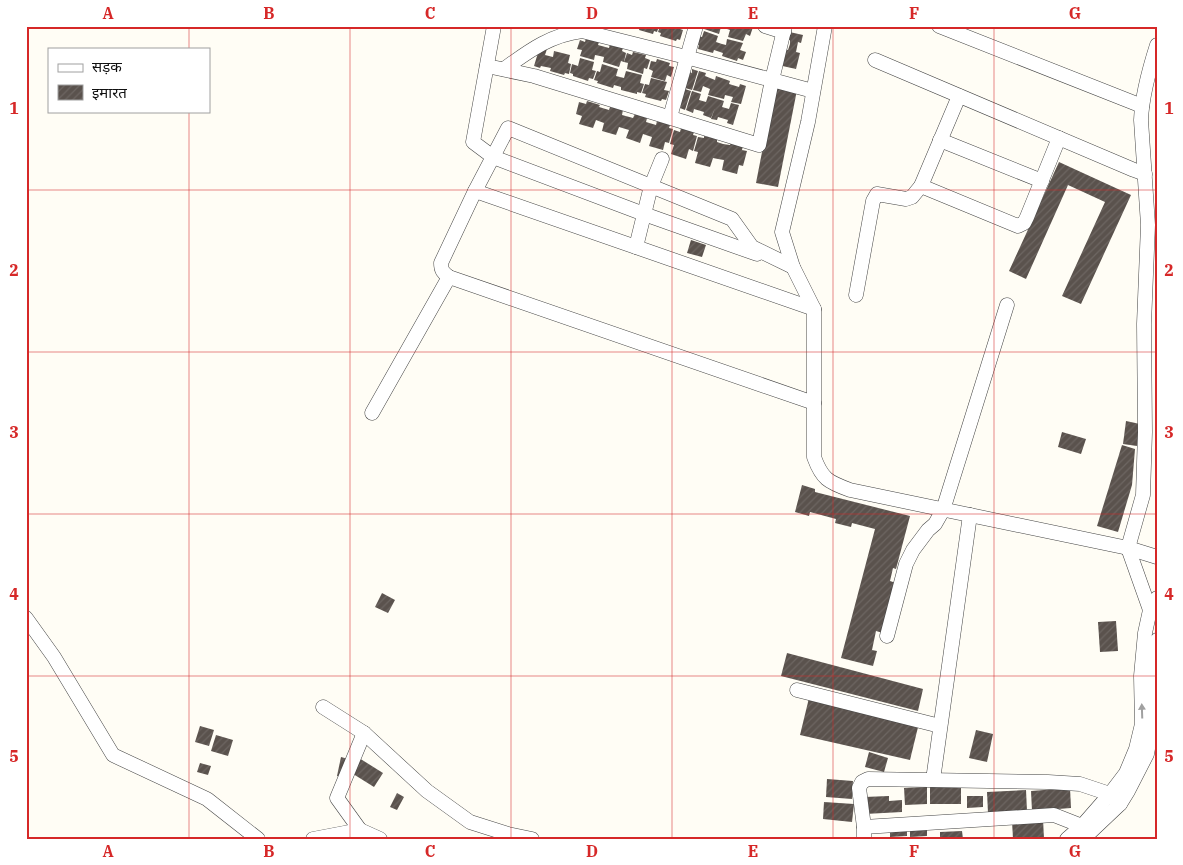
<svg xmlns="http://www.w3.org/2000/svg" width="1183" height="865" font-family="'IBM Plex Serif','Noto Sans Devanagari',serif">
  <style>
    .building { fill: url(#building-hatch) }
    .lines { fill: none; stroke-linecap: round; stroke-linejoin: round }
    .minor-casing { stroke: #444; stroke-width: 15 }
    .minor { stroke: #fff; stroke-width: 14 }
    .oneway { fill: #a0a0a0 }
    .grid { fill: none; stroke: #d62828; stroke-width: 1; stroke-opacity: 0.55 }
    .neatline { fill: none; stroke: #d62828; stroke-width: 2 }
    .grid-label { font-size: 16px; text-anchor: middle; font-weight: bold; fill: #d62828 }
  </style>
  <defs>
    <pattern id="building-hatch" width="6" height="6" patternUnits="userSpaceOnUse" patternTransform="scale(1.25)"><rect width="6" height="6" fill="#5a524d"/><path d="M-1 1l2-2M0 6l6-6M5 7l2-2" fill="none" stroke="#6d6662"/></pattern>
  </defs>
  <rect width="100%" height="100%" fill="#fffdf5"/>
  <g class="building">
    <polygon points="640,26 659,26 657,32 654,31 653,34 639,30"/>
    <polygon points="660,26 681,26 680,29 683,30 680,40 677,39 676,41 660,36 661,33 658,32"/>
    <polygon points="705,26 752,26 753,27 750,36 746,34 743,41 728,37 730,30 721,27 719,34 704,29"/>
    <polygon points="704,31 718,36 716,42 722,44 726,45 727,39 743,43 740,50 746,52 743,60 738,58 737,61 722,56 723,53 714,50 713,53 698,49 699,45 696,44 698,36 702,37"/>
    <polygon points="785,31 803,35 801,43 798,42 796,52 800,53 796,69 778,65 782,48 788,50 790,44 790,40 784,39"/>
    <polygon points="586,38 599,42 598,45 609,48 610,44 623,48 622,51 626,53 624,62 621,61 619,67 603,62 604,57 600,56 595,55 594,60 580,56 582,50 577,49 580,40 585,42"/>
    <polygon points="540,46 547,49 545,55 553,57 554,51 570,55 568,63 571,64 569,74 565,73 564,75 550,71 551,68 541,66 540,68 534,66"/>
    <polygon points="633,52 646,55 645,58 650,60 647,69 644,68 643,74 627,69 628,63 624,62 627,53 632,55"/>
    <polygon points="580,58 594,62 592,70 596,71 593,79 589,78 588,81 573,76 573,74 570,73 572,64 578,66"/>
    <polygon points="657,59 670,63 669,66 674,67 671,77 667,75 665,81 651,77 653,71 649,69 651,61 656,62"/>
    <polygon points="602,64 618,69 616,76 624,78 626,71 642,75 640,83 644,84 641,93 637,92 637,94 621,90 621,87 614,85 613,88 597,83 598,81 594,80 597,71 600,72"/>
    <polygon points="692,69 698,71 692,90 685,88 687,82 684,80 687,71 692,73"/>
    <polygon points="699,71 706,73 705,76 715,80 716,76 730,81 729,84 739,87 740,84 746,86 741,104 731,102 733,97 725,95 724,99 708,95 710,89 703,86 701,92 693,90"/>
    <polygon points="651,78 667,82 664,90 669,91 666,100 662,99 661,101 645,97 646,94 642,93 645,84 649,85"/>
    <polygon points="775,85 797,90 778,187 756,183"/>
    <polygon points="685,89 691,91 685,110 680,108 681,105 677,103"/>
    <polygon points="692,91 701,94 699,100 706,102 708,96 724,101 722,107 729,109 731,103 739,105 733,125 727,123 728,120 718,117 717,120 711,119 715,108 711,118 703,115 704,112 694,109 693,113 686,110"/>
    <polygon points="587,101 600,105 599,107 609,110 610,107 623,110 622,115 633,118 635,114 647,118 646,122 656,125 657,121 670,125 669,128 673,129 669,143 665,142 663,150 649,146 652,137 643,134 640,143 626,138 629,130 619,127 616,135 602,131 604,123 596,120 593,128 579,124 582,116 576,114 579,102 586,104"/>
    <polygon points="681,128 694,132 693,135 697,136 693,151 689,149 686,159 671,154 674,145 670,144 674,130 680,132"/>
    <polygon points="704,136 717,139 717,142 723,144 730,145 731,143 743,146 742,150 747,151 743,166 739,165 737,174 722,170 724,160 718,159 713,158 710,167 695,163 698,152 694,151 698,137 704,138"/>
    <polygon points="1059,162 1131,195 1081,304 1062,296 1105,202 1068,185 1026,279 1009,271"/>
    <polygon points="691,240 706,245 702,257 687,253"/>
    <polygon points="1126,421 1140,424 1137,446 1123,444"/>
    <polygon points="1062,432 1086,439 1081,454 1058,447"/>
    <polygon points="1122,445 1135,449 1132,485 1118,532 1097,526"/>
    <polygon points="802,485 815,489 815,492 910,516 896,569 893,568 890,581 896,583 883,633 876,631 872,650 877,651 873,666 841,658 875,529 852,523 851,527 835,523 836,519 810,512 809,516 795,512"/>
    <polygon points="382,593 395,600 388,613 375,607"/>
    <polygon points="1116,621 1118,651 1100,652 1098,622"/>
    <polygon points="787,653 923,689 918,711 781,676"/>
    <polygon points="809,698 919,723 910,760 800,735"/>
    <polygon points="200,726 214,730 209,746 195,742"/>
    <polygon points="976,730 993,734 987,762 969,758"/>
    <polygon points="216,735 233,740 228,756 211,751"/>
    <polygon points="869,752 888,758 884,772 865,767"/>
    <polygon points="341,757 348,759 343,778 337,776"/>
    <polygon points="359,758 383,773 374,787 350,772"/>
    <polygon points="200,763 211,766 208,775 197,772"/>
    <polygon points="827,779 853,781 852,799 826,797"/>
    <polygon points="927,787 927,804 905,805 904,788"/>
    <rect x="930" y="787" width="31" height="17"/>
    <polygon points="1070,788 1071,808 1032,811 1031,791"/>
    <polygon points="1026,790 1027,811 988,813 987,792"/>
    <polygon points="397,793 404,797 397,810 390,807"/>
    <polygon points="889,796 889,801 902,800 902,812 865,814 864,797"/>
    <polygon points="967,796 983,796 983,807 967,808"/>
    <polygon points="824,802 854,804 852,822 823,819"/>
    <polygon points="1043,819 1044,839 1013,839 1012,821"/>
    <polygon points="907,826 907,836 890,837 890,827"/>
    <polygon points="927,826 927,836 910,837 910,827"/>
    <polygon points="962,831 963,839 940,839 940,832"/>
  </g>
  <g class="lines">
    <defs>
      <g id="minor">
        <polyline points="494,26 473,142 493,157 644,214 757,254"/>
        <polyline points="765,26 784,32"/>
        <polyline points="939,26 1142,106"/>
        <path d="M 1157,45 C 1149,70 1142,95 1141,120 L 1148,225 L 1144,324 L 1145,432 L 1143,495 L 1128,548 L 1150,610 L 1157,612"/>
        <polyline points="875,60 1134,170 1145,174"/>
        <polyline points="487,66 534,76 759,145 772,80 785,26"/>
        <path d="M 504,69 C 529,51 550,35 582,31 L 686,57 L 813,91"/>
        <polyline points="670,117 696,26"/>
        <polyline points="940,140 1042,181"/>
        <polyline points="921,186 959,96"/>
        <path d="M 475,191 L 814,309 L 814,457 C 822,479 828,482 850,490 L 1128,548 L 1157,557"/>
        <polyline points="636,247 651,186 662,159"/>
        <polyline points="790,265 793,267 782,232 808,122 825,26"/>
        <polyline points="856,295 873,201 877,194 906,199 912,197 921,186 1018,226 1024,223 1027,217 1059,138"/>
        <path d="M 814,403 L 449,277 C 443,273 441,270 441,263 L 475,191 L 508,128 L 732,219 L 752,247 L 793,267 L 814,309"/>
        <polyline points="372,413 449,277"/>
        <polyline points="26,618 54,657 113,755 207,799 258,839"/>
        <polyline points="887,636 906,564 913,550 928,530 935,524 943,510 1007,305"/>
        <polyline points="797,690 940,726"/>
        <polyline points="323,707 364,733 427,791 470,822 508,834 532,839"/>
        <polyline points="933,780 970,515"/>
        <polyline points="864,827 1054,815 1082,826"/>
        <polyline points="360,830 337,798 364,733"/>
        <polyline points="313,839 360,830 380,839"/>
        <polyline points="864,839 864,827 859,788 862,782 868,779 1048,782 1080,784 1110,794 1120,804"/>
        <polyline points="1067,839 1082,826 1110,794 1126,773 1136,749 1142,724 1141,676 1145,633 1150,610 1157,598"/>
        <polyline points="1083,839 1120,804 1128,791 1147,754 1153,721 1153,659 1157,640"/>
      </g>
    </defs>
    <use href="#minor" class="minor-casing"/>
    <use href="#minor" class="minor"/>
  </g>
  <defs><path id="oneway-solid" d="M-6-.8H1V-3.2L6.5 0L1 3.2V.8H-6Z" transform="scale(1.25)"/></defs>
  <use class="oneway" href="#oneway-solid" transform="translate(1142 711) rotate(-92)"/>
  <path class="grid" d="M 189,26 L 189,49M 350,26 L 350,839M 511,26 L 511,839M 672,26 L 672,839M 833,26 L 833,839M 994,26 L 994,839M 189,111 L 189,839M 26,190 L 1157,190M 26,352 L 1157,352M 26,514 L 1157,514M 26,676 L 1157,676"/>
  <rect width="1183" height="865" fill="none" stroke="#ffffff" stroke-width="55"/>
  <rect x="48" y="48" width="162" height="65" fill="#ffffff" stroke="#a0a0a0"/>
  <rect x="58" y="64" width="25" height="8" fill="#ffffff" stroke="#a0a0a0"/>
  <text x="92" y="72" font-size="15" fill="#111111">सड़क</text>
  <rect x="58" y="85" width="25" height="15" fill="url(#building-hatch)" stroke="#a0a0a0"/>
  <text x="92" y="98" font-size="15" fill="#111111">इमारत</text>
  <rect x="28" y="28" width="1128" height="810" class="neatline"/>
  <g class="grid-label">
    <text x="108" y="19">A</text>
    <text x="269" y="19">B</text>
    <text x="430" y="19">C</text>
    <text x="592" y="19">D</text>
    <text x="753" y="19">E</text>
    <text x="914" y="19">F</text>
    <text x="1075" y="19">G</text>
    <text x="14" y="114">1</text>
    <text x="1169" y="114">1</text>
    <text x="14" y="276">2</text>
    <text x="1169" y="276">2</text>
    <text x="14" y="438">3</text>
    <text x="1169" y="438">3</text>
    <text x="14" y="600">4</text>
    <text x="1169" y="600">4</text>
    <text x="14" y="762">5</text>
    <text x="1169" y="762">5</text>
    <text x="108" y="857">A</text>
    <text x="269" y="857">B</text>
    <text x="430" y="857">C</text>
    <text x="592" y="857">D</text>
    <text x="753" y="857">E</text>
    <text x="914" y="857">F</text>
    <text x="1075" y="857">G</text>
  </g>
</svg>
